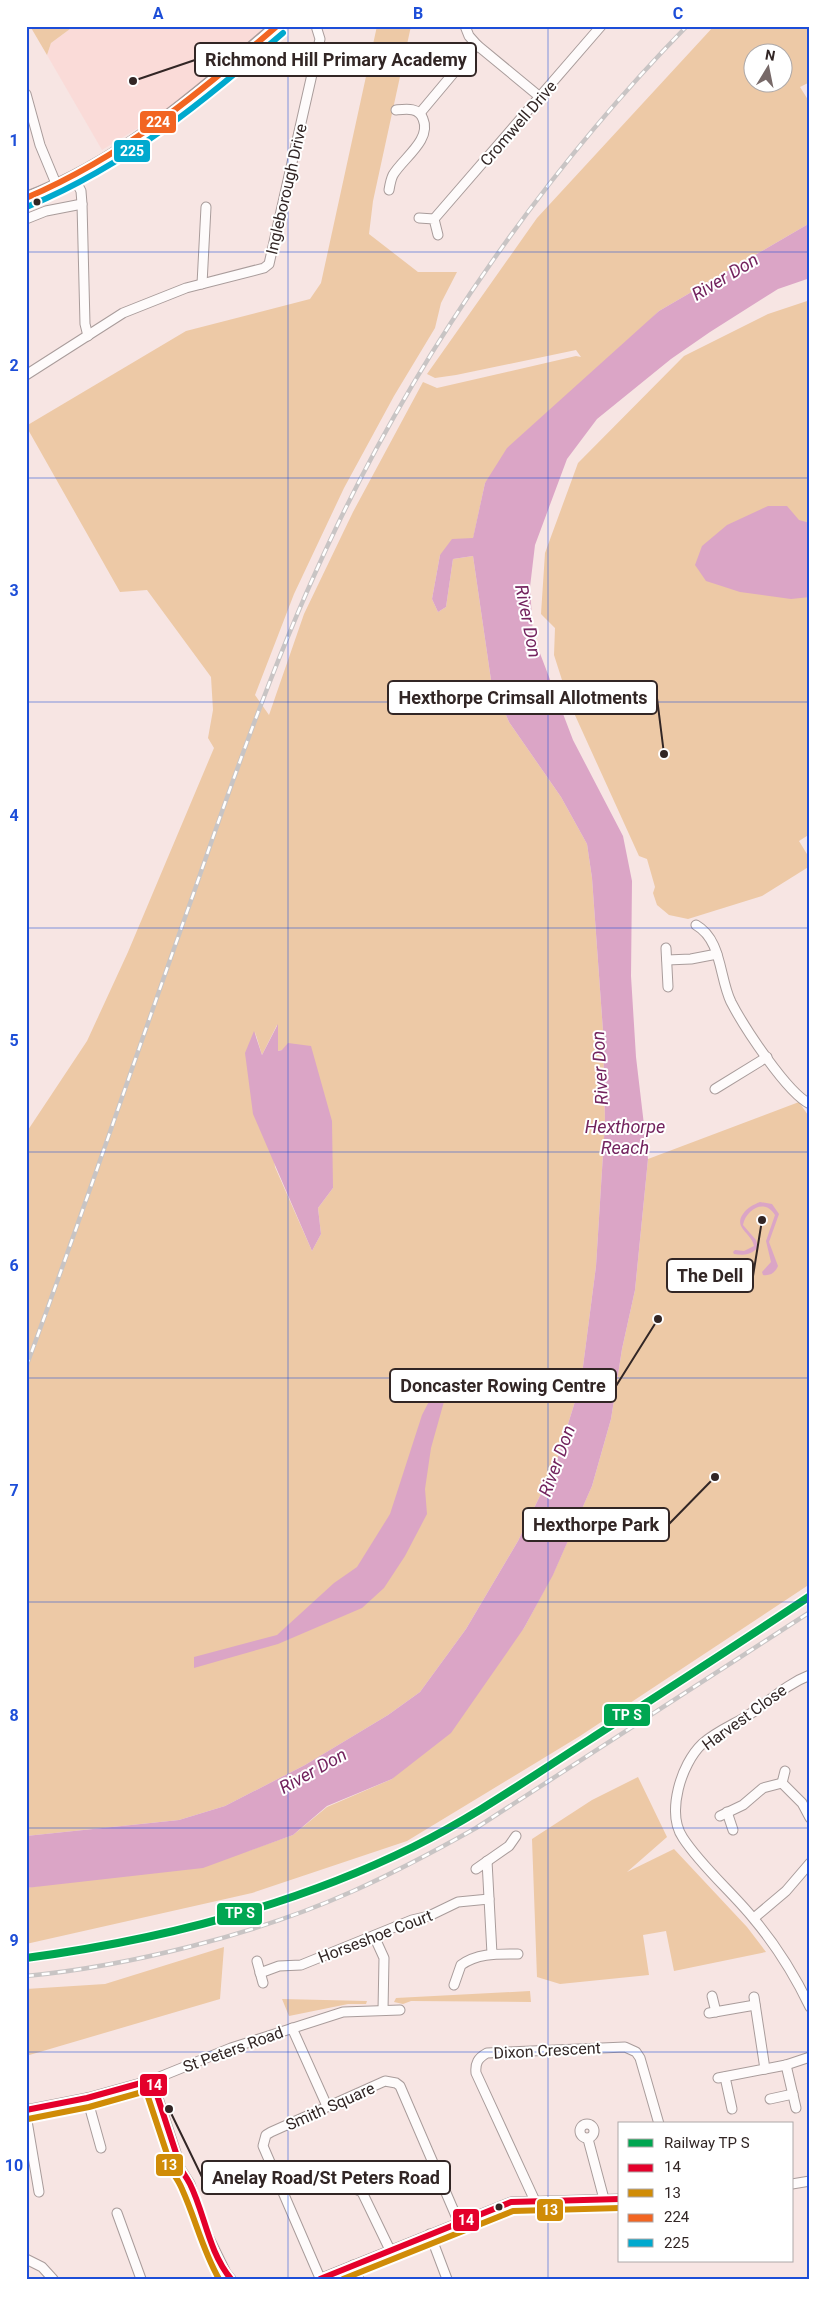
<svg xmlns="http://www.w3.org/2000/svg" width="836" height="2305" font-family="Roboto,sans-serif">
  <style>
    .built { fill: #fadbd8 }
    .green { fill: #edc9a6; fill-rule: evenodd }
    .water { fill: #dba5c6 }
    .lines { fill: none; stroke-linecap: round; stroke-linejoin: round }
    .street-casing { stroke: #a99c9b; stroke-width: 11 }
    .secondary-casing { stroke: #a99c9b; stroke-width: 14 }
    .street { stroke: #fefbfb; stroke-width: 9 }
    .secondary { stroke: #fefbfb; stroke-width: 11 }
    .rail-casing { stroke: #c8c4c4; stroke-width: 4.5 }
    .rail { stroke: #fff; stroke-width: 2.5; stroke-dasharray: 8; stroke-linecap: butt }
    .bus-1-casing { stroke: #fff; stroke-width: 10 }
    .bus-2-casing { stroke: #fff; stroke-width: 10 }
    .bus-3-casing { stroke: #fff; stroke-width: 10 }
    .bus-4-casing { stroke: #fff; stroke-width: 10 }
    .bus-1 { stroke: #e4002b; stroke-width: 6 }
    .bus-2 { stroke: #d08c07; stroke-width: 6 }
    .bus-3 { stroke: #f26522; stroke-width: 6 }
    .bus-4 { stroke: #00a9ce; stroke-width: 6 }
    .rail-1-casing { stroke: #fff; stroke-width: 11 }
    .rail-1 { stroke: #00a651; stroke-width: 8 }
    .grid { fill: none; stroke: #1d4ed8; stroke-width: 1; stroke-opacity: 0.55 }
    .bus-dot { fill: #322625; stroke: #fff; stroke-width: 2 }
    .labels { text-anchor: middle; stroke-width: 4; stroke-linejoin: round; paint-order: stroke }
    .street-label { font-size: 16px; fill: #322625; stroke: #fff }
    .water-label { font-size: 18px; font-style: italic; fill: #73235e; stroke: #fff }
    .leader { fill: none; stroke: #322625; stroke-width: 2 }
    .callout-dot { fill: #322625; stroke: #fff; stroke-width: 2 }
    .callout { fill: #fff; stroke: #322625; stroke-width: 2 }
    .callout-label { font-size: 18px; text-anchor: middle; font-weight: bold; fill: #322625 }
    .line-badge { stroke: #fff; stroke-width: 2 }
    .badge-label { font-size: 14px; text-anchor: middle; font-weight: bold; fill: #fff }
    .neatline { fill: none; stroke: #1d4ed8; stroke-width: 2 }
    .grid-label { font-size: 16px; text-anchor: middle; font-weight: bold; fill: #1d4ed8 }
  </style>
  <rect width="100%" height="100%" fill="#f7e5e3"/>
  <polygon class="built" points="74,26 272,26 174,106 102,150 47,55 51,43"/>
  <g class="green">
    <polygon points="30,26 74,26 51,43 47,55"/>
    <path d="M 377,26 L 411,26 L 373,201 L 369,234 L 418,272 L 457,272 L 441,303 L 435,328 L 394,396 L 344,488 L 294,594 L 255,695 L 269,715 L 304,614 L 353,512 L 423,382 L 437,388 L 576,356 L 581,357 L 576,350 L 456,375 L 435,378 L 427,374 L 537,218 L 714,26 L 810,26 L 810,82 L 800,87 L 810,103 L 810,223 L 659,311 L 485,483 L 473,539 L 440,555 L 432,599 L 438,612 L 446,607 L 453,559 L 473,556 L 491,680 L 509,722 L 561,797 L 587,844 L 592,878 L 603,1031 L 605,1122 L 596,1266 L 581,1382 L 556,1463 L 518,1541 L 466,1629 L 420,1692 L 388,1715 L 305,1765 L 225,1806 L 179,1820 L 26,1836 L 26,1133 L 87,1041 L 128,952 L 214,748 L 208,738 L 213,710 L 211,677 L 147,590 L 120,592 L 26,426 L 186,331 L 310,299 L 321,283 ZM 754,52 L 784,52 L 784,82 L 754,82 ZM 277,1025 L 278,1051 L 282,1050 L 333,1188 L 318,1208 L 321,1234 L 312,1251 L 275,1167 L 255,1032 L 262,1055 Z"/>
    <polygon points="810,300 810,834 799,841 810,859 810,866 762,896 688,919 669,915 657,905 653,893 655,887 647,859 639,856 569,702 554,655 555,628 541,614 545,553 578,463 684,356 768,314"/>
    <polygon points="799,1102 810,1118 810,1584 580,1736 407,1841 252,1893 26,1944 26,1888 248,1851 293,1835 327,1807 392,1779 524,1628 554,1572 592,1486 611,1419 622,1349 635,1290 648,1159"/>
    <polygon points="638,1777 667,1837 627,1872 674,1849 747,1927 766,1952 674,1971 666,1931 643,1935 649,1975 560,1984 537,1977 532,1839 592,1800"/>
    <polygon points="224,1947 220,1999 26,2056 26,1989 105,1984"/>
    <polygon points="530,1991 531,2002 411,2001 403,2004 394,2002 396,1998"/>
    <polygon points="282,1999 367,2001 366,2004 348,2004 289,2016"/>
  </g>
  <g class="water">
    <polygon points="810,223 810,278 778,289 710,332 671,359 597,419 567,459 535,545 530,587 533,635 573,740 623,836 632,881 631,976 636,1057 648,1159 635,1290 622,1349 611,1419 592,1486 553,1575 524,1628 451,1733 392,1779 327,1806 293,1835 203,1868 26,1888 26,1836 179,1820 225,1806 305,1765 388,1715 420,1692 466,1629 518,1541 556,1463 581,1382 596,1266 605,1122 603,1031 592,878 587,844 561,797 509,722 491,680 473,556 453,559 446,607 438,612 432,599 440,555 452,539 473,538 485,483 507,448 659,311"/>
    <polygon points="768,506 787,506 799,520 810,523 810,597 791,599 740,592 706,581 695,565 702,546 727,525"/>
    <polygon points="278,1024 278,1051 282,1050 288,1043 311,1046 332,1121 333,1188 318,1208 321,1234 312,1251 253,1114 245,1053 254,1031 262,1055"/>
    <path d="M 760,1202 L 772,1204 L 779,1214 L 769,1242 L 778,1266 C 775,1273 770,1276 763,1275 L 762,1272 L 771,1262 L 766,1241 L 775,1215 C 765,1198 746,1209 743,1225 L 756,1240 L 758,1247 C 751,1256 743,1255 734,1254 L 733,1252 L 735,1250 L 744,1251 L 754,1246 C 752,1233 733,1228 743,1214 C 748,1207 753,1205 760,1202 Z"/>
    <polygon points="437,1386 445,1398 431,1448 425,1489 427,1514 405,1556 384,1588 362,1608 278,1644 194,1668 194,1657 277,1635 334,1583 357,1567 390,1514 422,1415"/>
  </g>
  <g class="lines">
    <defs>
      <g id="street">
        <polyline points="477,45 540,97"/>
        <polyline points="26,94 40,145 57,186"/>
        <polyline points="420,113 477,45 469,36 465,26"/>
        <polyline points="74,178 81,191 82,204 85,324 88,336"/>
        <path d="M 389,190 C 390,184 391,179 393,175 C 402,159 432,140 423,119 C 419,107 406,109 396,110"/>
        <polyline points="419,218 434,219 438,235"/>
        <polyline points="26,219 46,211 82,204"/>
        <polyline points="434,219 601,26"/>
        <polyline points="202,284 206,207"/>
        <polyline points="26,375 123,313 186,288 264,268 269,264 320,39 316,26"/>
        <path d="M 696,925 C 722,940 719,977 731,1002 C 744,1027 787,1093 810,1104"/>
        <polyline points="666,948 668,987"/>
        <polyline points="667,960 691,959 717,954"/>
        <polyline points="715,1089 767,1057"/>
        <path d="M 810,1675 C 784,1685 767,1704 744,1718 C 730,1726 714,1733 702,1744 C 681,1764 666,1813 683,1838 C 702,1867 731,1891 753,1918 C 775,1944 795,1976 810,2007"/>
        <polyline points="782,1783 785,1771"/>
        <polyline points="727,1812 733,1830"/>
        <polyline points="720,1816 743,1805 763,1788 782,1783 802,1803 810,1818"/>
        <polyline points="487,1861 492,1954"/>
        <polyline points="476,1869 509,1846 516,1836"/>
        <polyline points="754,1918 786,1891 810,1863"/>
        <polyline points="374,1936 384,1958 383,2010"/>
        <polyline points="257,1961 263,1983"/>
        <polyline points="260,1973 279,1966 301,1965 412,1920 429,1916 458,1902 489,1899"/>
        <path d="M 454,1985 L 461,1965 C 478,1953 497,1954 518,1954"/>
        <polyline points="712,1996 716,2012"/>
        <polyline points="754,1997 765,2069"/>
        <polyline points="709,2013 755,2005"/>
        <polyline points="292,2028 327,2106"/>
        <polyline points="786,2065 796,2108"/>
        <polyline points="725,2077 732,2109"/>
        <polyline points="718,2078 786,2065 810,2057"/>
        <polyline points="152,2080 176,2153 176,2162 190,2184 206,2232 226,2273 231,2279"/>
        <polyline points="87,2098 101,2148"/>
        <polyline points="770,2099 793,2094"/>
        <polyline points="26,2110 87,2098 152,2080 231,2048 343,2012 400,2010"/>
        <polyline points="26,2115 39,2192"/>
        <circle cx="587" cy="2131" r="7"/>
        <polyline points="588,2139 604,2199"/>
        <polyline points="792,2184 810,2181"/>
        <polyline points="348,2186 362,2192 390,2250"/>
        <path d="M 535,2201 L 476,2073 C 475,2063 478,2058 487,2053 L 625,2047 L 636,2052 L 640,2058 L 659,2124"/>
        <polyline points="117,2213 141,2279"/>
        <polyline points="430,2234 447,2279"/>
        <polyline points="26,2259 42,2267 53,2279"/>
        <polyline points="353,2265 359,2279"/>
        <polyline points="320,2278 263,2146 266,2135 271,2132 385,2081 396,2083 400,2086 459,2223"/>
        <polyline points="319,2279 511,2202 620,2199"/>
      </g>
      <path id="secondary" d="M 26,198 C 122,162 200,92 277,26"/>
    </defs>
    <use href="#street" class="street-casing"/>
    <use href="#secondary" class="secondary-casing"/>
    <use href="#street" class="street"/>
    <use href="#secondary" class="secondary"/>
    <defs>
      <g id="rail">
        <path d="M 26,1367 C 84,1211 137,1052 193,895 C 236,770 279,647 336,528 C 423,346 546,170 687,26"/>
        <path d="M 26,1976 C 130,1966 257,1934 351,1892 C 394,1873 435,1851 476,1828 L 810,1612"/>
      </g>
    </defs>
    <use href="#rail" class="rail-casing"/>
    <use href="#rail" class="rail"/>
    <defs>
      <g id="bus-1">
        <path d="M 26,2110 L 87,2098 L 152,2080 L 176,2153 C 176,2166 184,2172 190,2184 C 205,2214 208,2251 231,2279"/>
        <polyline points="320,2279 511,2202 620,2199"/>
      </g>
      <g id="bus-2">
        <path d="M 28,2119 L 89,2107 L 146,2091 L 167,2154 C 167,2169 177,2176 182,2189 C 196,2220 202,2249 219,2279"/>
        <polyline points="343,2279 513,2211 620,2208"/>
      </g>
      <path id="bus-3" d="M 26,198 C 124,156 197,95 277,26"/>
      <path id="bus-4" d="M 29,206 C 129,164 202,102 283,33"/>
    </defs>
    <use href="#bus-1" class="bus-1-casing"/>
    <use href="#bus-2" class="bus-2-casing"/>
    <use href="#bus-3" class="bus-3-casing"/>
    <use href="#bus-4" class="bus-4-casing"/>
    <use href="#bus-1" class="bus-1"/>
    <use href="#bus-2" class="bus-2"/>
    <use href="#bus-3" class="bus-3"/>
    <use href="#bus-4" class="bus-4"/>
    <defs>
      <path id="rail-1" d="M 26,1958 C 160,1940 291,1907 413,1847 C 474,1817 531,1777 589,1740 C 663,1692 737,1645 810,1596"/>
    </defs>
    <use href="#rail-1" class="rail-1-casing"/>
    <use href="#rail-1" class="rail-1"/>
  </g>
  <path class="grid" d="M 288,26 L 288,2279M 548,26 L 548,2279M 26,252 L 810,252M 26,478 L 810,478M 26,702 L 810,702M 26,928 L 810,928M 26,1152 L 810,1152M 26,1378 L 810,1378M 26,1602 L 810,1602M 26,1828 L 810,1828M 26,2052 L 810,2052"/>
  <g class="bus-dot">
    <circle cx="37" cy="202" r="4.5"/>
    <circle cx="499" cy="2207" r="4.5"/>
  </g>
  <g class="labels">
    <g class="street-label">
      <text transform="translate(518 123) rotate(-49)" y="6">Cromwell Drive</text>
      <text transform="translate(286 189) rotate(-77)" y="6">Ingleborough Drive</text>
      <text transform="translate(744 1717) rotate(-36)" y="6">Harvest Close</text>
      <text transform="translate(375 1936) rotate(-21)" y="6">Horseshoe Court</text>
      <text transform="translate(233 2049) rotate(-20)" y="6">St Peters Road</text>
      <text transform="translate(547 2050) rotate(-3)" y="6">Dixon Crescent</text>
      <text transform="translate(330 2106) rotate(-24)" y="6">Smith Square</text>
    </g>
    <g class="water-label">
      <text transform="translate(725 277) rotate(-31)" y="6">River Don</text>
      <text transform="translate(528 621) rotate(79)" y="6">River Don</text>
      <text transform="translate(600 1068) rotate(-93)" y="6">River Don</text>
      <text x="625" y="1133">Hexthorpe<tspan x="625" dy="21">Reach</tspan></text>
      <text transform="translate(557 1461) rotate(-70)" y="6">River Don</text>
      <text transform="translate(313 1771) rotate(-29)" y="6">River Don</text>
    </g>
  </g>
  <path class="leader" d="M133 81L195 60M664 754L657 698M762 1220L753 1276M658 1319L616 1386M715 1477L669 1524M169 2109L202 2177"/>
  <g class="callout-dot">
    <circle cx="133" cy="81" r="5"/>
    <circle cx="664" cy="754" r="5"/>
    <circle cx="762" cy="1220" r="5"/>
    <circle cx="658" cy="1319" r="5"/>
    <circle cx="715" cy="1477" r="5"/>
    <circle cx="169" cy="2109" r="5"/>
  </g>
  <g class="callout">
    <rect x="195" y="43" width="281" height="33" rx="5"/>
    <rect x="388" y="681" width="269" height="33" rx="5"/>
    <rect x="667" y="1259" width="86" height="33" rx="5"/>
    <rect x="390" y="1369" width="226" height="33" rx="5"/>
    <rect x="523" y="1508" width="146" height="33" rx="5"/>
    <rect x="202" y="2161" width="248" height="33" rx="5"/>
  </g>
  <g class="callout-label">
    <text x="336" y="66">Richmond Hill Primary Academy</text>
    <text x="523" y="704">Hexthorpe Crimsall Allotments</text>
    <text x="710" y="1282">The Dell</text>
    <text x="503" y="1392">Doncaster Rowing Centre</text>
    <text x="596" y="1531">Hexthorpe Park</text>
    <text x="326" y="2184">Anelay Road/St Peters Road</text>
  </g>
  <g class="line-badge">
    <rect x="139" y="110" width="38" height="24" rx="5" fill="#f26522"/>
    <rect x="113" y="139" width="38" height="24" rx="5" fill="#00a9ce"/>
    <rect x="603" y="1703" width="48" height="24" rx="5" fill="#00a651"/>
    <rect x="216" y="1902" width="47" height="24" rx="5" fill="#00a651"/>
    <rect x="139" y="2073" width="29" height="24" rx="5" fill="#e4002b"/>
    <rect x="155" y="2153" width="29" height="24" rx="5" fill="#d08c07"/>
    <rect x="536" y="2198" width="28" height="24" rx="5" fill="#d08c07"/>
    <rect x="452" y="2208" width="28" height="24" rx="5" fill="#e4002b"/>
  </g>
  <g class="badge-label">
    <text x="158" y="127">224</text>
    <text x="132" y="156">225</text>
    <text x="627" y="1720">TP S</text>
    <text x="240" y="1918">TP S</text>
    <text x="154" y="2090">14</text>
    <text x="169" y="2170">13</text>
    <text x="550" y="2215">13</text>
    <text x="466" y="2225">14</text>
  </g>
  <rect width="836" height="2305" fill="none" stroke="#ffffff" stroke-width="55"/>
  <rect x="618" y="2122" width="175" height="140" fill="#ffffff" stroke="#ada8a8"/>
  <rect x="628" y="2139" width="25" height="8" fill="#00a651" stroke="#ada8a8"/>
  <text x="664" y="2148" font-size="15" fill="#322625">Railway TP S</text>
  <rect x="628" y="2164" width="25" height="8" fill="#e4002b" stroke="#ada8a8"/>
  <text x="664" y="2172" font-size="15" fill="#322625">14</text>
  <rect x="628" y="2189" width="25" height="8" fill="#d08c07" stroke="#ada8a8"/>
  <text x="664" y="2198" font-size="15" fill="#322625">13</text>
  <rect x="628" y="2214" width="25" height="8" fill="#f26522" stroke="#ada8a8"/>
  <text x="664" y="2222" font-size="15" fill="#322625">224</text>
  <rect x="628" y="2239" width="25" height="8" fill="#00a9ce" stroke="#ada8a8"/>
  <text x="664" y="2248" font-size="15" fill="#322625">225</text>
  <g transform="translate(768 68) rotate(10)"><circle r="24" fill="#ffffff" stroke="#ada8a8"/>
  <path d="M0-4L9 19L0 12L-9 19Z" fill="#776968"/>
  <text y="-8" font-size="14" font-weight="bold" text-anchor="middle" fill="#322625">N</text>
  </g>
  <rect x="28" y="28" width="780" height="2250" class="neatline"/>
  <g class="grid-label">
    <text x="158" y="19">A</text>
    <text x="418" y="19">B</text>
    <text x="678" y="19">C</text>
    <text x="14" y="146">1</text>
    <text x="14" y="371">2</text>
    <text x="14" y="596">3</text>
    <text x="14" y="821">4</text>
    <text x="14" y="1046">5</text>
    <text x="14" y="1271">6</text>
    <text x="14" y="1496">7</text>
    <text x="14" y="1721">8</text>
    <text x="14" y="1946">9</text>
    <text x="14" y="2171">10</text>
  </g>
</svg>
